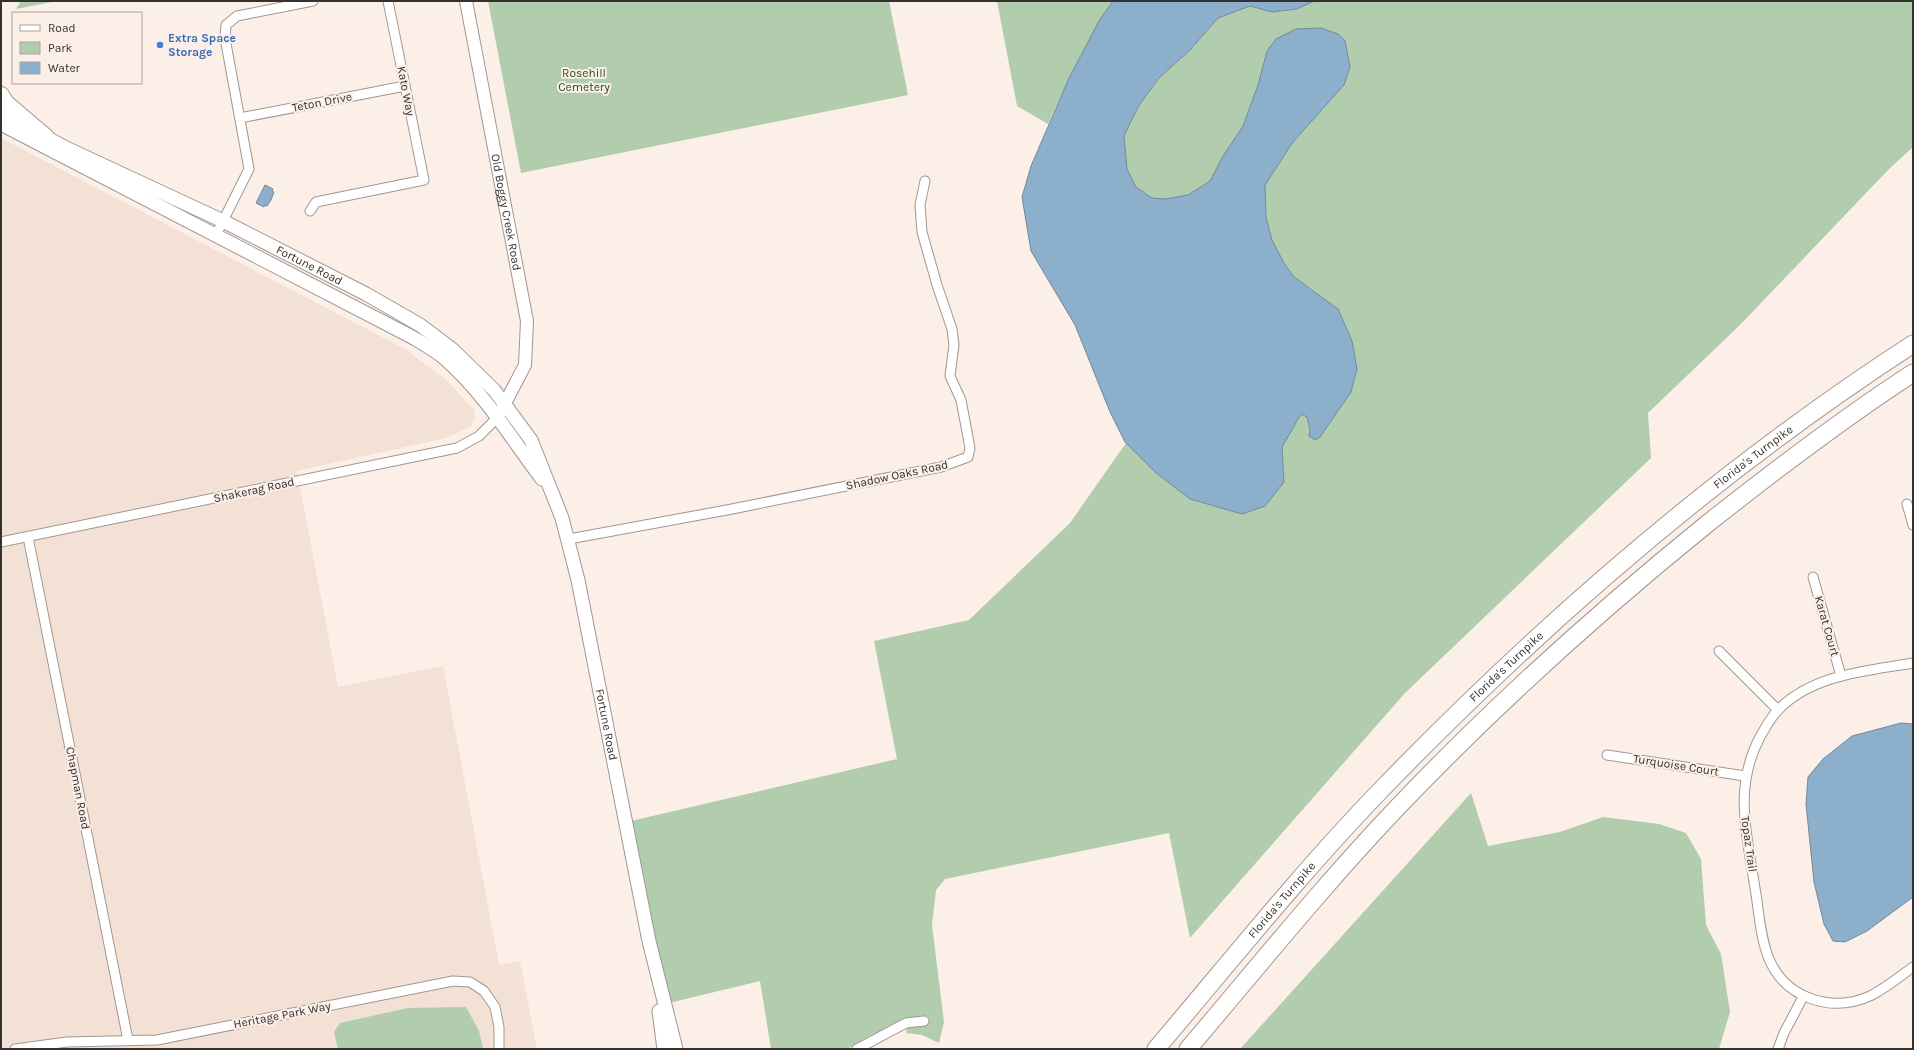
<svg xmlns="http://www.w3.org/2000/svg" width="1914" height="1050" font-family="Karla,sans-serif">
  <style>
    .built { fill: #f4e1d5 }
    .green { fill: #b2cdad }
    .water { fill: #8cafcc; stroke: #72899d }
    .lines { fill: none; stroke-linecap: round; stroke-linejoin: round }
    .minor-casing { stroke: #a29790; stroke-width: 11 }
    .tertiary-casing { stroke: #a29790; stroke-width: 14 }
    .secondary-casing { stroke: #a29790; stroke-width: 15 }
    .trunk-casing { stroke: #a29790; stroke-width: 18 }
    .motorway-casing { stroke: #a29790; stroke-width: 19 }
    .minor { stroke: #fff; stroke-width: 9 }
    .tertiary { stroke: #fff; stroke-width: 12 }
    .secondary { stroke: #fff; stroke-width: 13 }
    .trunk { stroke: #fff; stroke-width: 16 }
    .motorway { stroke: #fff; stroke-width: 17 }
    .shop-dot { fill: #3f7fe0; stroke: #fbefe7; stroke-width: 1.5 }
    .labels { text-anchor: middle; stroke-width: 4; stroke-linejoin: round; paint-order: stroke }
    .shop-label { font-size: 12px; font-weight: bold; fill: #366cbe; stroke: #fbefe7; text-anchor: start }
    .park-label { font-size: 12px; fill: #254d1e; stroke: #fbefe7 }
    .street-label { font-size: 12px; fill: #35312e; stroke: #fbefe7 }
  </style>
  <rect width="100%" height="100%" fill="#fbefe7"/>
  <polygon class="built" points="1,138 405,349 446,380 474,410 475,418 471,426 446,438 297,471 338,687 443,666 499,965 520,961 537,1049 1,1049"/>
  <g class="green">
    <polygon points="21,1 57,1 16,9"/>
    <polygon points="488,1 889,1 908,95 521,173"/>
    <path d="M 997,1 L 1113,1 C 1087,40 1067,81 1048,124 L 1017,106 Z"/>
    <polygon points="1314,1 1913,1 1913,147 1889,169 1740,325 1648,413 1651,458 1405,693 1190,938 1169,833 945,879 936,890 932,925 944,1022 939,1043 922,1035 906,1033 907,1028 929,1025 928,1016 904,1020 847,1049 771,1049 760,981 669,1003 631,821 897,759 874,641 969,620 1070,523 1126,443 1156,473 1190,499 1242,514 1284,482 1282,447 1301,414 1307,417 1310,430 1357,369 1352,341 1338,309 1294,277 1284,263 1272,240 1266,217 1265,185 1293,142 1344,85 1267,51 1258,85 1243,126 1223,156 1210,182 1188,195 1165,199 1152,198 1136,187 1127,169 1124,135 1138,107 1159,78 1190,50 1218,18 1250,6 1272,12 1297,9"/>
    <polygon points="1471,793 1488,846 1560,832 1603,817 1659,824 1686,833 1701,859 1706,925 1721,954 1730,1012 1719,1049 1240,1049"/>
    <polygon points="466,1007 479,1031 483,1049 338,1049 334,1032 340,1023 408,1008"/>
  </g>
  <g class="water">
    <polygon points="1113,1 1314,1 1297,9 1272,12 1250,6 1218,18 1190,50 1159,78 1138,107 1124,136 1127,169 1136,187 1152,198 1165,199 1188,195 1210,181 1223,156 1243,126 1258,85 1267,51 1276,39 1296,29 1321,28 1338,34 1345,41 1350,67 1344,85 1293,142 1265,185 1266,217 1272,240 1284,263 1294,277 1338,309 1352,341 1357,369 1351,392 1320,437 1315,440 1309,436 1310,430 1307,417 1301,414 1282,447 1284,482 1265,506 1242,514 1190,499 1156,473 1125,442 1110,412 1075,325 1031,251 1022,197 1031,166 1069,78 1099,21"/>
    <polygon points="265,185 273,189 272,191 274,192 271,200 267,206 265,205 264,207 256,203"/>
    <polygon points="1901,723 1913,724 1913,897 1867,931 1845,942 1833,941 1824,924 1814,882 1806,804 1808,777 1823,759 1852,736"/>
  </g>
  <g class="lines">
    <defs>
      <g id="minor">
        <polyline points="240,118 405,86"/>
        <polyline points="310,211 316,202 424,180 388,1"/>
        <polyline points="216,235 249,169 225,38 226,25 237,16 313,1"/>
        <polyline points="1907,504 1913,525"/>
        <polyline points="28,537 128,1040"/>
        <polyline points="569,539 732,509 941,467 968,457 970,448 961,400 950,376 954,345 952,329 937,285 922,232 920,205 925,181"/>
        <polyline points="1,542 457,448 479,436 497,418"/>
        <polyline points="1813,577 1841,676"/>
        <polyline points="1719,651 1778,710"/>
        <path d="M 1913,663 C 1867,671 1813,674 1778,710 C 1771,717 1765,728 1760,737 C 1733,788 1747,835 1755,888 C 1759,911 1760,937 1769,959 C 1786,999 1832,1013 1870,996 C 1886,988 1899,977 1913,967"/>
        <polyline points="1607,755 1745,776"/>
        <polyline points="15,1049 67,1042 157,1040 453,981 470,982 484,991 495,1007 499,1027 499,1049"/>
        <polyline points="857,1049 906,1023 924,1021"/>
        <polyline points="1778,1049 1784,1033 1803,997"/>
      </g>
      <g id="tertiary">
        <path id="s1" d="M 466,1 L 527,321 L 525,365 L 501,411"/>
      </g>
      <g id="secondary">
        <path id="s2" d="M 1,113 L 66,148 L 223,221 L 366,294 L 420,325 L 453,350 L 494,390 L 531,440 L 562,518 L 578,580 L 649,941 L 676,1049"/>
        <path d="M 1,124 L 412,337 C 422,343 433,349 443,357 C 483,391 511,438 542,479"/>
        <polyline points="659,1011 664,1049"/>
      </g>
      <polyline id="trunk" points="1,95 6,103 46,137"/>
      <g id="motorway">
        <path id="s3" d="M 1156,1049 C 1229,963 1300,874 1378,793 C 1540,625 1717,471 1913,344"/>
        <path d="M 1188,1049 C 1256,969 1322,887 1394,811 C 1492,708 1597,613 1707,524 C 1774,471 1842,419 1913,373"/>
      </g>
    </defs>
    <use href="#minor" class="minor-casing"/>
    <use href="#tertiary" class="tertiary-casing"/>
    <use href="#secondary" class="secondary-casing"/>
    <use href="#trunk" class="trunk-casing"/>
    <use href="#motorway" class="motorway-casing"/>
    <use href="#minor" class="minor"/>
    <use href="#tertiary" class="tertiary"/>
    <use href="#secondary" class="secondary"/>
    <use href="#trunk" class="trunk"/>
    <use href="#motorway" class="motorway"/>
  </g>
  <circle class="shop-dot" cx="160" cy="45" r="4"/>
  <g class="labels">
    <g class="shop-label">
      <text x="168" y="42">Extra Space<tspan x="168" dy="14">Storage</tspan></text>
    </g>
    <g class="park-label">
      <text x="584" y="77">Rosehill<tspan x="584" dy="14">Cemetery</tspan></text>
    </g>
    <g class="street-label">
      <text transform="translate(406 91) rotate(79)" y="4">Kato Way</text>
      <text transform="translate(322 102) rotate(-11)" y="4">Teton Drive</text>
      <text dy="4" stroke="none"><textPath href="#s1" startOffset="215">Old Boggy Creek Road</textPath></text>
      <text dy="4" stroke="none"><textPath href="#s2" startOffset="344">Fortune Road</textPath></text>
      <text dy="4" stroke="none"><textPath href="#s3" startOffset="843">Florida's Turnpike</textPath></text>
      <text transform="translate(897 475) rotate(-12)" y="4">Shadow Oaks Road</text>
      <text transform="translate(254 490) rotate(-12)" y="4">Shakerag Road</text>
      <text transform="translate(1827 626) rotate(74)" y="4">Karat Court</text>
      <text dy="4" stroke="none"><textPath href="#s3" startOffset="519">Florida's Turnpike</textPath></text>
      <text dy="4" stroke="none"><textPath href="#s2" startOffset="926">Fortune Road</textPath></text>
      <text transform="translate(1676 765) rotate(9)" y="4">Turquoise Court</text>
      <text transform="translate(78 788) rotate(79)" y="4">Chapman Road</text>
      <text transform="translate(1749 844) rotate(82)" y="4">Topaz Trail</text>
      <text dy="4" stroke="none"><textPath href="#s3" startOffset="195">Florida's Turnpike</textPath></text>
      <text transform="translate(282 1015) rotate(-11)" y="4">Heritage Park Way</text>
    </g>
  </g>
  <rect width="1914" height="1050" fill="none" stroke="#35312e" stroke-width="4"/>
  <rect x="12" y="12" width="130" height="72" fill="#fbefe7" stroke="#aca39d"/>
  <rect x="20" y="25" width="20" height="6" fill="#ffffff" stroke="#aca39d"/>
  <text x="48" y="32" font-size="12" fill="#35312e">Road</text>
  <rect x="20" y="42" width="20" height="12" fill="#b2cdad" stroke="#aca39d"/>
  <text x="48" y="52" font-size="12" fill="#35312e">Park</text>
  <rect x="20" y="62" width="20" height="12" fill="#8cafcc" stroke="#aca39d"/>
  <text x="48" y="72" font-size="12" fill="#35312e">Water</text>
</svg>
